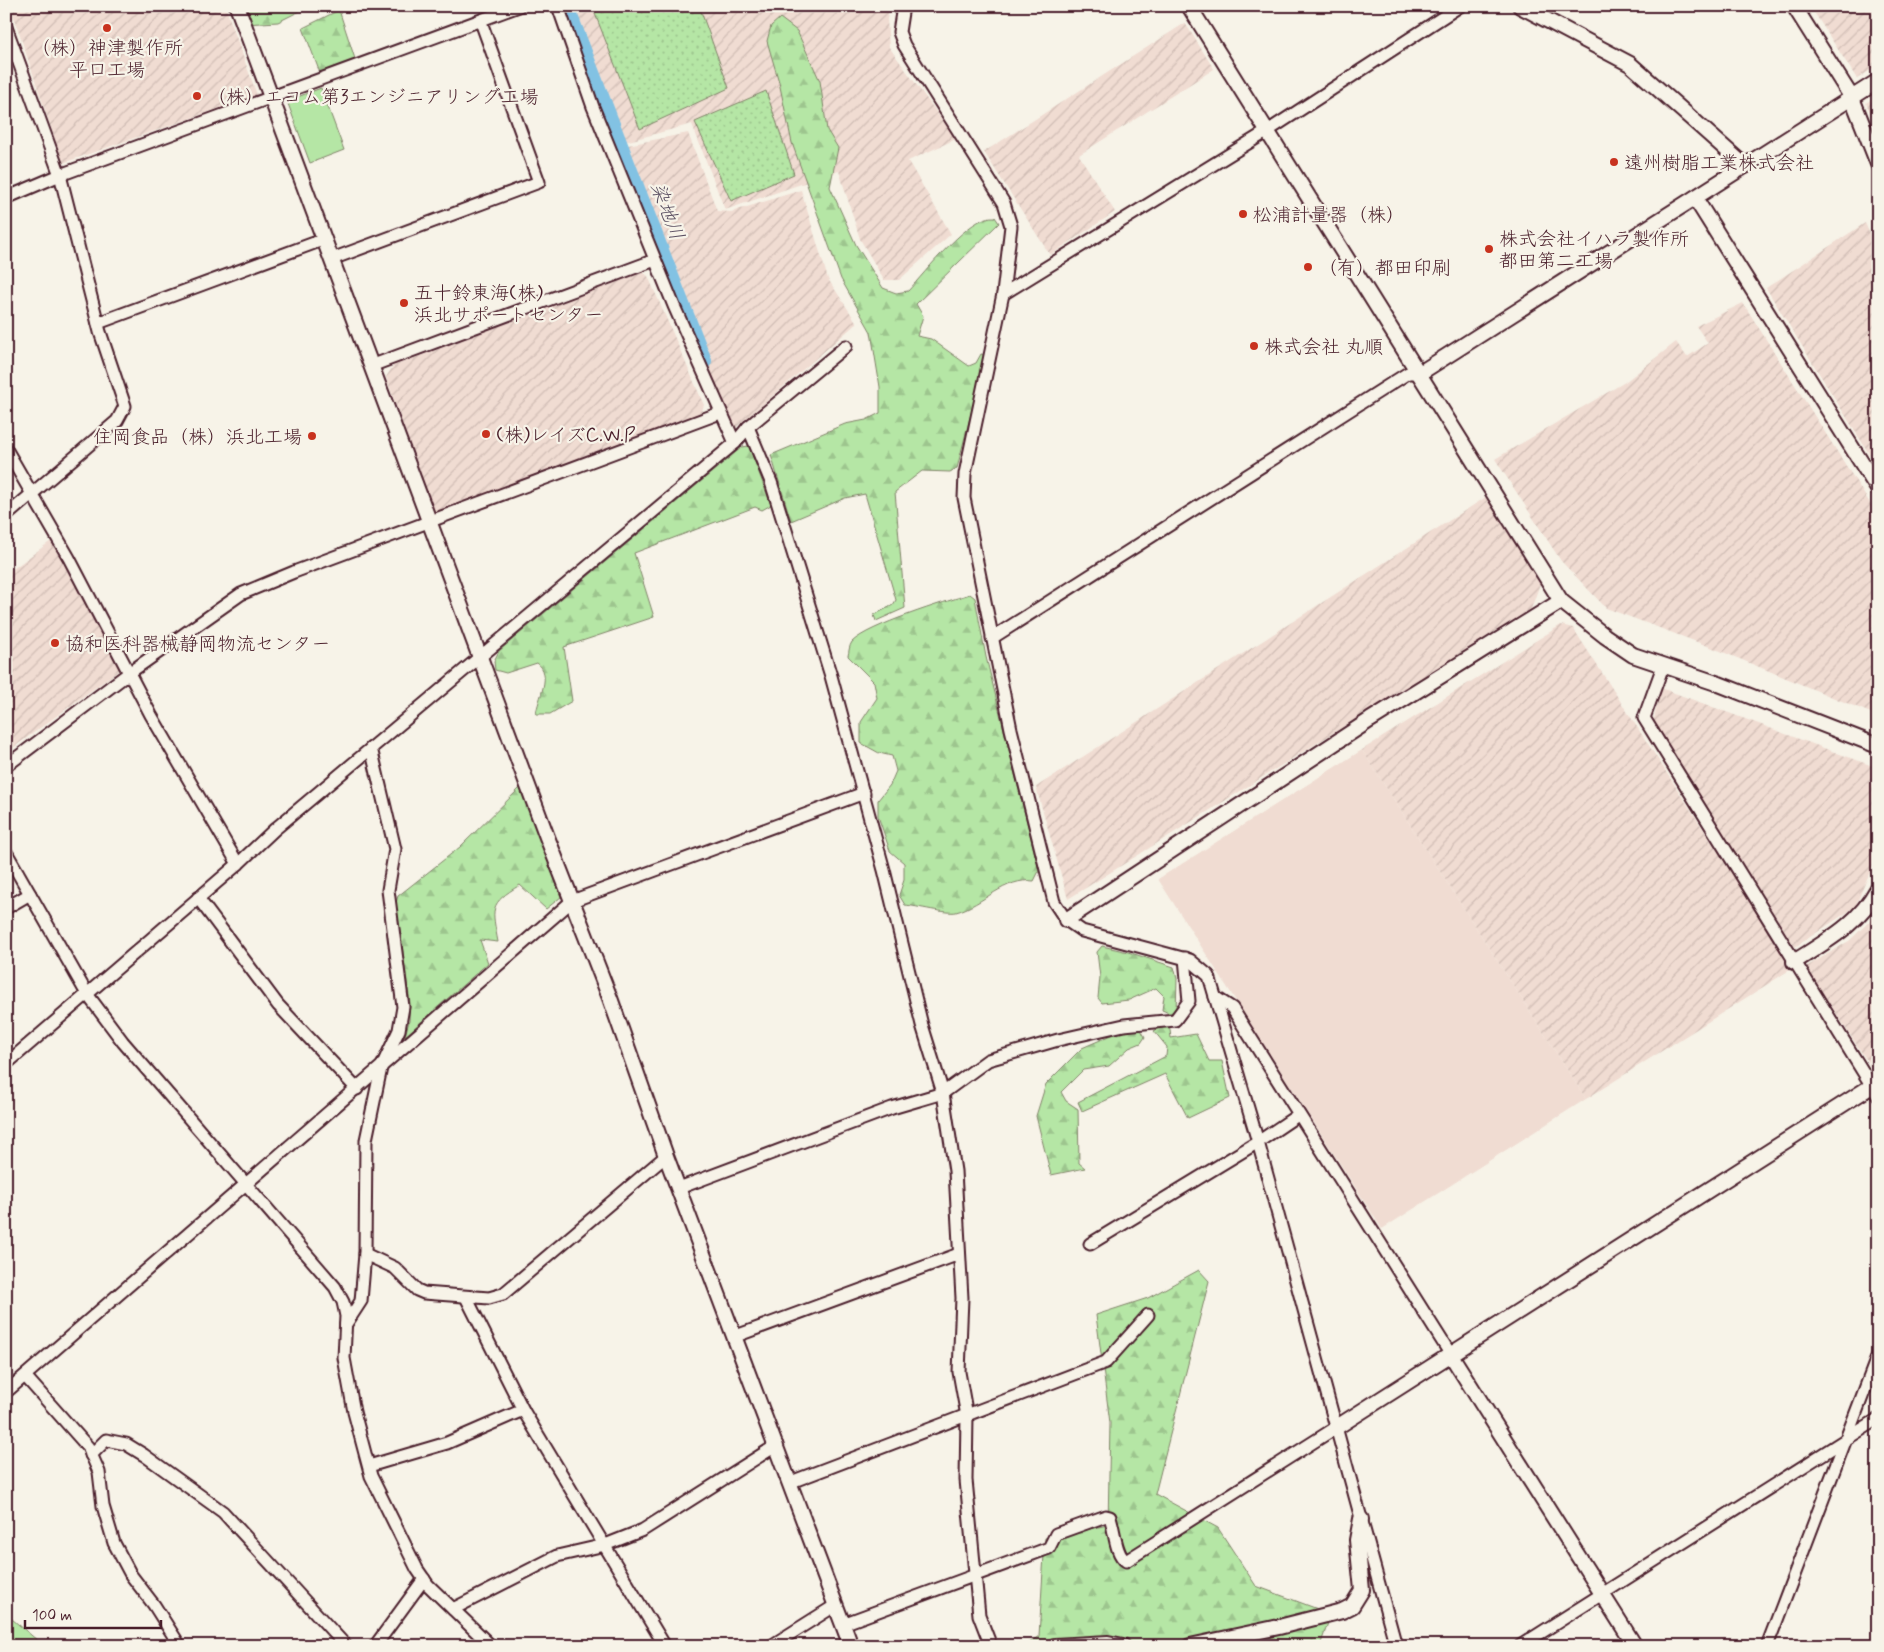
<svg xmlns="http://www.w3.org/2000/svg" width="1884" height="1652" font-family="Mynerve,'Klee One',sans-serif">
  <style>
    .built { fill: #f0dcd2 }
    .industrial { fill: url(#industrial-furrows) }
    .grass { fill: url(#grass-dots); stroke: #808268 }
    .forest { fill: url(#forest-firs); stroke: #808268 }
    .park { fill: #b5e6a5; stroke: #808268 }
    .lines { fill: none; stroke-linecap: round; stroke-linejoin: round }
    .river { stroke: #82c2e3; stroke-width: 16 }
    .minor-casing { stroke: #4a1f2b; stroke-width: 15 }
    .tertiary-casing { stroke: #4a1f2b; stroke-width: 18 }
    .minor { stroke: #f7f3e8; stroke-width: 11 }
    .tertiary { stroke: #f7f3e8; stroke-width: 14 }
    .poi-dot { fill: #c8321e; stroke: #f7f3e8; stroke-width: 2 }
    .labels { text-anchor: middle; stroke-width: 4.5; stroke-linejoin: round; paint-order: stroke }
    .poi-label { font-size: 19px; fill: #4a1f2b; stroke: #f7f3e8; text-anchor: start }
    .water-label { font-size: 20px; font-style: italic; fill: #5b5062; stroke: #f7f3e8 }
  </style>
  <defs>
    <pattern id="industrial-furrows" width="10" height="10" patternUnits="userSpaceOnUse" patternTransform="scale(1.25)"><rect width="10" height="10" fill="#f0dcd2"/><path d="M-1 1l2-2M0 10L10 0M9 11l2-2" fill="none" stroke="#cfbcb4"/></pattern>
    <pattern id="grass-dots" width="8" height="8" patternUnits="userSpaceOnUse" patternTransform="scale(1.25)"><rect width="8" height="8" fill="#b5e6a5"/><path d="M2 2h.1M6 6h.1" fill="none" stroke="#9dc58e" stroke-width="1.8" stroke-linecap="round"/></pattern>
    <pattern id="forest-firs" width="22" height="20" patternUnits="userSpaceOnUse" patternTransform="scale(1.25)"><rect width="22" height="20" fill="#b5e6a5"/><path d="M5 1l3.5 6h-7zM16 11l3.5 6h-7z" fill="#9dc58e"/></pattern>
  </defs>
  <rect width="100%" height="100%" fill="#f7f3e8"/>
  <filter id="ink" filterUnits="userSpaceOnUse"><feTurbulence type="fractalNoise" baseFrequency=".02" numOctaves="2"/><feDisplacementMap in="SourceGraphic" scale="10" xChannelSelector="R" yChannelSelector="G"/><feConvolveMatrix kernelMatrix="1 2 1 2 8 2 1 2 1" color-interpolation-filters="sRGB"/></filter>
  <g filter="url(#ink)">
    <polygon class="built" points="1362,750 1586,1099 1382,1229 1158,879"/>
    <g class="industrial">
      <polygon points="10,6 225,6 257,95 63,163"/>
      <polygon points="572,6 890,6 887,19 889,47 956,139 908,161 951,234 899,280 884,280 860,239 839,171 725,210 692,124 625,142"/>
      <polygon points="1810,6 1878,6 1878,65 1857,79"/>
      <polygon points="1185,23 1214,69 1079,155 1115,212 1050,255 984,152"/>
      <polygon points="1878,95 1878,130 1866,103"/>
      <polygon points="688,133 717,211 731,212 801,190 828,279 857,323 733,430 623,146"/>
      <polygon points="1865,223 1878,252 1878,468 1766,288"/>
      <polygon points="643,272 648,276 704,405 700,415 441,514 433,510 386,377 393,366"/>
      <polygon points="1743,303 1878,516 1878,716 1713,648 1606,608 1561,561 1495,459 1625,382 1676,342 1687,357 1708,343 1696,326"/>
      <polygon points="1486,497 1540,584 1531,609 1068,899 1036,787"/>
      <polygon points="51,541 122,668 6,753 6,574"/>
      <polygon points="1561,625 1573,628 1793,968 1586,1099 1362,750"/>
      <polygon points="1661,688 1878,768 1878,853 1855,907 1795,947 1653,723"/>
      <polygon points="1878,910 1878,1071 1875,1073 1806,967 1849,941 1875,916"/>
    </g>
    <g class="grass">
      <polygon points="592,6 699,6 729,88 640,129"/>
      <polygon points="766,91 794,174 731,201 695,122"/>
    </g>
    <g class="forest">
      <polygon points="239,6 310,6 278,22 244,24"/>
      <polygon points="339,10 356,62 320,73 303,28"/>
      <path d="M 780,18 L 797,31 L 820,81 L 827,130 L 838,148 L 830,187 L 856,245 L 883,288 L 896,293 L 908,291 C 925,273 970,214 995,217 L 999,223 L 916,304 L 923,316 L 917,336 L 931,339 L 969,366 L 976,363 L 981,354 L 986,355 L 957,468 L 950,472 L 922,471 L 895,492 L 905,608 L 876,621 L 874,615 L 893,605 L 896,600 L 865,494 L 845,498 L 791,521 L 771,455 L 845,424 L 866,420 L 880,413 L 880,387 L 871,332 L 841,279 L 792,143 L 779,82 L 767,41 L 771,26 Z"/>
      <path d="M 749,446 L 771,505 L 762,510 L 755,507 L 634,553 L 654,617 L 564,647 L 572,701 L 550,714 L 536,714 C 538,698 553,674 537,663 L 506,673 L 495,670 L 494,661 L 499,651 L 742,447 Z"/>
      <path d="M 970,594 L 975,598 L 986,657 L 1039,871 L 1034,881 C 1005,877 983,905 956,912 C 948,914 916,906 905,905 L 899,895 L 904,880 L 904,863 L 890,851 L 878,816 L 878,800 L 890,785 L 896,771 L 892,756 L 879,753 L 861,743 L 861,722 L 877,698 L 874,682 L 848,656 C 849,652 849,646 852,642 C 869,625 945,602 970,594 Z"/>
      <path d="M 520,788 L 546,851 L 561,897 L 546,909 L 520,885 C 488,904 492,909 498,942 L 480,940 L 488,963 L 405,1036 L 409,1021 L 410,1003 L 400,930 L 394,909 L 398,896 L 460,847 Z"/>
      <polygon points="1102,946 1128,952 1174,967 1177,979 1176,1011 1169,1013 1162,1010 1164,996 1156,988 1129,1000 1102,1003 1098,998 1100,977 1097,952"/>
      <polygon points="1169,1022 1171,1038 1196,1034 1209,1061 1222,1061 1230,1098 1188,1118 1165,1074 1082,1111 1078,1102 1166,1056 1167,1047 1154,1031"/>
      <polygon points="1130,1027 1140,1028 1145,1037 1141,1043 1129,1048 1109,1066 1083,1070 1061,1092 1066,1101 1078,1109 1079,1163 1085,1168 1051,1175 1036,1116 1046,1084 1082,1048"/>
      <polygon points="1199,1270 1209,1281 1155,1494 1218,1528 1256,1586 1331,1614 1320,1646 1025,1646 1039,1636 1045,1538 1108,1525 1110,1423 1096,1315 1148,1298"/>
      <polygon points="6,1614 44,1646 6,1646"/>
    </g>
    <polygon class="park" points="321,88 344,150 310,163 287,101"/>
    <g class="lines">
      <polyline class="river" points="566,6 704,361"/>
      <defs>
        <g id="minor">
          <polyline points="558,6 593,107 674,306 735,443"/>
          <polyline points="903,6 899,32 904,45 1004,203 1011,226 1003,294 965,474 964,498 1011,729 1054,902 1066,920 1082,931 1190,960 1209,976 1258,1142 1396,1646"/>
          <polyline points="6,27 60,175 100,332 125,406 117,421 6,516"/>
          <polyline points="6,198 60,175 519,6"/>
          <polyline points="332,259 539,182 481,22"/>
          <polyline points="1003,294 1266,132 1460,6"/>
          <polyline points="98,323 325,239"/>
          <polyline points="371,366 655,260"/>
          <polyline points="748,427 846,346"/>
          <polyline points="6,449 69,558 151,715 238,864"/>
          <polyline points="992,638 1408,373 1420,373"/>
          <polyline points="1663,666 1644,718 1878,1096"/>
          <polyline points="6,766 129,673 241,594 294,572 720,413"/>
          <polyline points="6,852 87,994 123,1042 335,1287 343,1302 346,1316 344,1358 354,1412 371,1476 417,1569 428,1585 491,1646"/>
          <polyline points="198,898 278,1005 357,1089"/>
          <polyline points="6,908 30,894"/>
          <polyline points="1215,997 1232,1008 1451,1355"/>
          <polyline points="6,1064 238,864 275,829 735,443 748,427 771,482 831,676 884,870 922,1025 943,1093 955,1171 962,1298 959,1372 967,1416 966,1480 979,1615 991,1646"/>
          <polyline points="679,1188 892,1108 943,1093 988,1060 1058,1040 1124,1025 1175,1020 1189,1001 1185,958"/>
          <polyline points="1090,1244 1258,1142 1298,1115"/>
          <polyline points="365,1254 395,1268 417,1290 424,1293 489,1298 503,1294 666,1156"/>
          <polyline points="466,1297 523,1410 665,1646"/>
          <polyline points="346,1324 361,1301 365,1254 366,1140 381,1068 399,1030 403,1007 388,890 395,849 371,748"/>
          <polyline points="736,1336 959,1254"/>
          <polyline points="25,1376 88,1447 99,1472 103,1506 114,1543 131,1575 154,1605 180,1646"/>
          <polyline points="6,1392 572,901 864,793"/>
          <polyline points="91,1455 106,1440 126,1444 144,1455 223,1512 346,1646"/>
          <polyline points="369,1466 447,1443 523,1410"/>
          <polyline points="791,1482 1106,1362 1148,1315"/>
          <polyline points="453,1609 557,1556 605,1545 643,1530 777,1445"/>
          <path d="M 843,1624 L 1049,1548 L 1056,1534 L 1106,1516 L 1110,1517 C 1115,1531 1115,1554 1126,1561 L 1337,1427"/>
          <polyline points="375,1646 424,1579"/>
          <polyline points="771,1646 836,1605"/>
          <polyline points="1520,1646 1878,1419"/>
          <polyline points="1767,1646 1878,1355"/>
        </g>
        <g id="tertiary">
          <polyline points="237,6 547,837 610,998 666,1156 851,1646"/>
          <polyline points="1189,6 1561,601 1605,636 1633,655 1719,684 1878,746"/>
          <polyline points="1520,6 1630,64 1745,166"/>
          <polyline points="1794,6 1852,98 1878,164"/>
          <polyline points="1695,198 1878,489"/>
          <polyline points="1420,373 1878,81"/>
          <polyline points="1066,920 1370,720 1561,601"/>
          <path d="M 1794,962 C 1828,940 1858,925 1878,888"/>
          <polyline points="1451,1355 1635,1646"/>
          <polyline points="1337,1427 1878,1082"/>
          <polyline points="1055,1646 1108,1643 1123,1646"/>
          <polyline points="1190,1646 1279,1627 1342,1611 1352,1606 1362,1590 1357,1540 1361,1519"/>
        </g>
      </defs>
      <use href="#minor" class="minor-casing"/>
      <use href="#tertiary" class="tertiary-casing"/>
      <use href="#minor" class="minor"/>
      <use href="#tertiary" class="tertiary"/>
    </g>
  </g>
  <g class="poi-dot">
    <circle cx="107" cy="28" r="5"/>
    <circle cx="197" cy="96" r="5"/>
    <circle cx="1614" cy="162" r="5"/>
    <circle cx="1243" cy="214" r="5"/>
    <circle cx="1489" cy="249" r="5"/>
    <circle cx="1308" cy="267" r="5"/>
    <circle cx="404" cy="303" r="5"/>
    <circle cx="1254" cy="346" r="5"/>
    <circle cx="486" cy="434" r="5"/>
    <circle cx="312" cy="436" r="5"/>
    <circle cx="55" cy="643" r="5"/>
  </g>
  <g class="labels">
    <g class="poi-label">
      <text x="107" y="54" text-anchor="middle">（株）神津製作所<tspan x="107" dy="22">平口工場</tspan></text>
      <text x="207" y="103">（株）エコム第3エンジニアリング工場</text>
      <text x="1624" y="169">遠州樹脂工業株式会社</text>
      <text x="1253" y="221">松浦計量器（株）</text>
      <text x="1499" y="245">株式会社イハラ製作所<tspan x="1499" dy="22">都田第二工場</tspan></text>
      <text x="1318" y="274">（有）都田印刷</text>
      <text x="414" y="299">五十鈴東海(株)<tspan x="414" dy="22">浜北サポートセンター</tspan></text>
      <text x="1264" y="353">株式会社 丸順</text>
      <text x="496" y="441">(株)レイズC.W.P</text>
      <text x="302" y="443" text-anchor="end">住岡食品（株）浜北工場</text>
      <text x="65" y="650">協和医科器械静岡物流センター</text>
    </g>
    <g class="water-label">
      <text transform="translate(668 211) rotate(69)" y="7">染地川</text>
    </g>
  </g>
  <rect width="1884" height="1652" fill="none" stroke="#f7f3e8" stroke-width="25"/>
  <rect x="12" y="12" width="1859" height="1627" fill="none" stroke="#4a1f2b" stroke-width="2" filter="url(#ink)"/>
  <path d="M25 1620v8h136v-8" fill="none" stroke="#4a1f2b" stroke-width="2.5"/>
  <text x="32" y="1620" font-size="15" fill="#4a1f2b" stroke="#f7f3e8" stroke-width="4" paint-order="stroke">100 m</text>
</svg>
